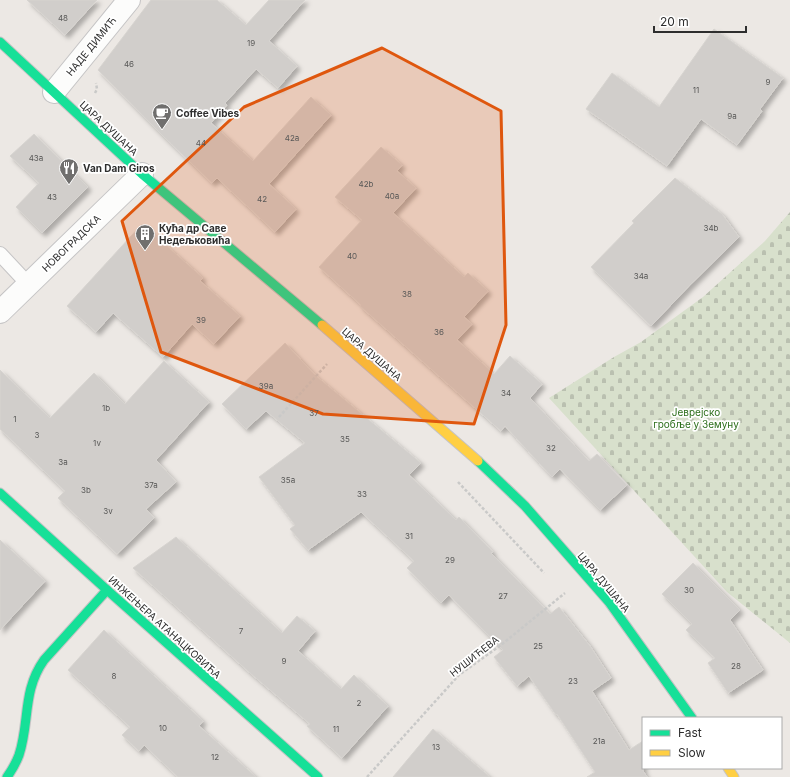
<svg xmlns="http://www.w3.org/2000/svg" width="790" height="777" font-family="Inter,sans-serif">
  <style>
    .cemetery { fill: url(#cemetery-stones) }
    .building { fill: #d1cecb; stroke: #d7d4d0; filter: url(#shadow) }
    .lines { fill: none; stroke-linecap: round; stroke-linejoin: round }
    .lane-casing { stroke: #c5c4c5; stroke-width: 16 }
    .street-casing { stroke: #c5c4c5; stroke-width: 24 }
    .fast-casing { stroke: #c5c4c5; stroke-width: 11 }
    .slow-casing { stroke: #c5c4c5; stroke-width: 11 }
    .path { stroke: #c9c9c8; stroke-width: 2.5; stroke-dasharray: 3 2; stroke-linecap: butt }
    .lane { stroke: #fcfcfb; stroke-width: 14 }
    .street { stroke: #fcfcfb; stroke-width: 22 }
    .fast { stroke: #16e098; stroke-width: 9 }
    .slow { stroke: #ffcf43; stroke-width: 9 }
    .marked { fill: #df570e; fill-opacity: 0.2; stroke: #df570e; stroke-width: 3; stroke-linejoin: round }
    .labels { text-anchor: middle; stroke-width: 3.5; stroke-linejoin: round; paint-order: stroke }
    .number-label { font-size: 8px; fill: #585857 }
    .street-label { font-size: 10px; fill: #2e2e2e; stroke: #fff }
    .poi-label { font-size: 10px; font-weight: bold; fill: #2e2e2e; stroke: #fff; text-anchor: start }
    .park-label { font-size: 10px; fill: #2c6e1b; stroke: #fff }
  </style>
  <defs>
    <pattern id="cemetery-stones" width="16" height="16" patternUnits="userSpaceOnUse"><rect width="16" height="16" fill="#d8e0cc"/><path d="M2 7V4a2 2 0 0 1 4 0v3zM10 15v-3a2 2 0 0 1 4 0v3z" fill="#bac0b0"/></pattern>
    <filter id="shadow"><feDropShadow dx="3.5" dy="3.5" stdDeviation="2" flood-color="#0004"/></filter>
  </defs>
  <rect width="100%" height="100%" fill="#ece8e4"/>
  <polygon class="cemetery" points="790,212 790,643 727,592 549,398 614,357 641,342 703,297 765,241"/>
  <g class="building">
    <polygon points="27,0 97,0 65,35"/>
    <polygon points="151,0 217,0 246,25 269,0 305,0 269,41 297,66 278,88 256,69 225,103 227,105 211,123 253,161 311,97 331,115 269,184 296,209 275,232 217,178 212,183 162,135 98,70"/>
    <polygon points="714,29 783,78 760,109 762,111 737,145 701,119 667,166 586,109 612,73 659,107"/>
    <polygon points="34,134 88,187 42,233 16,207 39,183 10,156"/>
    <polygon points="381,147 402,165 397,171 416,188 393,213 464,277 468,273 488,291 464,317 472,324 457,340 494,374 510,356 542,384 530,398 589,461 597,454 627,485 600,510 560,469 552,477 505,426 501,431 360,306 361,305 319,267 362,220 335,197"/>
    <polygon points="675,178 722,214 739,237 690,285 651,326 591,267 634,223 632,221"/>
    <polygon points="142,224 203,278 200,281 240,316 214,344 192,324 163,357 113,313 96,332 67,306"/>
    <polygon points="285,343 316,376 421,463 409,475 456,520 459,517 493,552 491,553 550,614 559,607 590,646 611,678 592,691 629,750 643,741 643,771 647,777 587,777 595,772 557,714 556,715 529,676 517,686 494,657 503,650 449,595 441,603 407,568 414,561 361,512 308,550 290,529 295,525 259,477 305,443 266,411 246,429 222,404"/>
    <polygon points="164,361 209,402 156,460 176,482 146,509 154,518 117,554 58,498 65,491 0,429 0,370 50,418 94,373 125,404"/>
    <polygon points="176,537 282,633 297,616 315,631 298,651 341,689 354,675 388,706 342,758 307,726 310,724 249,672 133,568"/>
    <polygon points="0,540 45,581 0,630"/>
    <polygon points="693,563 740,610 730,620 763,670 728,693 708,663 715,658 686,630 692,624 662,594"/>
    <polygon points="104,630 203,721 199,726 256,777 178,777 144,745 139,751 122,735 130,727 68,670"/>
    <polygon points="433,729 490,777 393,777"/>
  </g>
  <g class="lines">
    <defs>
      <polyline id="lane" points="0,254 29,285"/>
      <g id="street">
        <polyline points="54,92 129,0"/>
        <polyline points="0,312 142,174"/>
      </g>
      <g id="fast">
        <polyline points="0,42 142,174 322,325"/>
        <polyline points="478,461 525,506 609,602 692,718"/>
        <polyline points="0,493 107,590 318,777"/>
        <path d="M 7,777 C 12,770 16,763 19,755 C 30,722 22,691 44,660 L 107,590"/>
      </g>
      <g id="slow">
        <polyline points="322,325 478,461"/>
        <polyline points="728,768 734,777"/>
      </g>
    </defs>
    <use href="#lane" class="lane-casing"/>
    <use href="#street" class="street-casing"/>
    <use href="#fast" class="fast-casing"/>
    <use href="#slow" class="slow-casing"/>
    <g class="path">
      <polyline points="95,93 97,89 96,83"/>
      <polyline points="279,417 327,364"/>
      <polyline points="458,482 544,573"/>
      <polyline points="367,777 459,675 501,645 565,593"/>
    </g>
    <use href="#lane" class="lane"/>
    <use href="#street" class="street"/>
    <use href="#fast" class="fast"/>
    <use href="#slow" class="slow"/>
  </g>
  <path class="marked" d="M 382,48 L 501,111 L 506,325 L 474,424 L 323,414 L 161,352 L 122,221 L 244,107 Z"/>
  <defs>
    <symbol id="cafe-pin" viewBox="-11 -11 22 30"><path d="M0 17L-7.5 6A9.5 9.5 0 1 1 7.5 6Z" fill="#706f6e" stroke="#fff"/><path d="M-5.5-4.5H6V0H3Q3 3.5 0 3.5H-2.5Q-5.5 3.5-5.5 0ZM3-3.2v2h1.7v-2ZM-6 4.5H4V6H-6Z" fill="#fff"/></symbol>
    <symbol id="restaurant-pin" viewBox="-11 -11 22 30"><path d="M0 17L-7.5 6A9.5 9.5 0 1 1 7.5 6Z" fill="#706f6e" stroke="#fff"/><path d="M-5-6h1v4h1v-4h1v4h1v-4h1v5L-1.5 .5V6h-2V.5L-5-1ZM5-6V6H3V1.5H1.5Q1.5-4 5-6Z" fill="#fff"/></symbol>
    <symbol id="building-pin" viewBox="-11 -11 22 30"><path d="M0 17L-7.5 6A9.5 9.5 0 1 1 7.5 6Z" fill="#706f6e" stroke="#fff"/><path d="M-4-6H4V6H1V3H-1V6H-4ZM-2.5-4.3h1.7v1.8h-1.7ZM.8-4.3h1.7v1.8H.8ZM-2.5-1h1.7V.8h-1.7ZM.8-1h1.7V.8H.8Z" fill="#fff"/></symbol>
  </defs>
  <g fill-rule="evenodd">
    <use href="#cafe-pin" x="151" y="102" width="22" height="30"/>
    <use href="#restaurant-pin" x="58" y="157" width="22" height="30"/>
    <use href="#building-pin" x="134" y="223" width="22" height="30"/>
  </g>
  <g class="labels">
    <g class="number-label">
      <text x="63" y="21">48</text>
      <text x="251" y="46">19</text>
      <text x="129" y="67">46</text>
      <text x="768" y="85">9</text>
      <text x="696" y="93">11</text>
      <text x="732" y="119">9a</text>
      <text x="292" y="141">42a</text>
      <text x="201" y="146">44</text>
      <text x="36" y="161">43a</text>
      <text x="366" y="187">42b</text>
      <text x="392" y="199">40a</text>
      <text x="52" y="200">43</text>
      <text x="262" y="202">42</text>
      <text x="711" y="231">34b</text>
      <text x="352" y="259">40</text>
      <text x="641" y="279">34a</text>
      <text x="407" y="297">38</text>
      <text x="201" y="323">39</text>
      <text x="439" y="335">36</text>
      <text x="266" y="389">39a</text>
      <text x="506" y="396">34</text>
      <text x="106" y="411">1b</text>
      <text x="314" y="416">37</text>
      <text x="15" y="422">1</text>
      <text x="37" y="438">3</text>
      <text x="345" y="442">35</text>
      <text x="97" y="446">1v</text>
      <text x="551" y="451">32</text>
      <text x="63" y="465">3a</text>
      <text x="288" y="483">35a</text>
      <text x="151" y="488">37a</text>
      <text x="86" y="493">3b</text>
      <text x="362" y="497">33</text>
      <text x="108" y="514">3v</text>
      <text x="409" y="539">31</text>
      <text x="450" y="563">29</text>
      <text x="689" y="593">30</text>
      <text x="503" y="599">27</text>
      <text x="241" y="634">7</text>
      <text x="538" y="649">25</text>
      <text x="284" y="664">9</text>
      <text x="736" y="669">28</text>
      <text x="114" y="679">8</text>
      <text x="573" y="684">23</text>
      <text x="359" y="706">2</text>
      <text x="163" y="731">10</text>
      <text x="336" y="732">11</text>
      <text x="599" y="744">21a</text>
      <text x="436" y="750">13</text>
      <text x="215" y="760">12</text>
    </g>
    <g class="street-label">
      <text transform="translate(91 46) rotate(-51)" y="4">НАДЕ ДИМИЋ</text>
      <text transform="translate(109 128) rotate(43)" y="4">ЦАРА ДУШАНА</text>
      <text transform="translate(71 243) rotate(-44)" y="4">НОВОГРАДСКА</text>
      <text transform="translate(372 354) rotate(41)" y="4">ЦАРА ДУШАНА</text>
      <text transform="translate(604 582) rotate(50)" y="4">ЦАРА ДУШАНА</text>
      <text transform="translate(165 627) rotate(42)" y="4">ИНЖЕЊЕРА АТАНАЦКОВИЋА</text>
      <text transform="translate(474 656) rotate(-38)" y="4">НУШИЋЕВА</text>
    </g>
    <g class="poi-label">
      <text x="176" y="117">Coffee Vibes</text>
      <text x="83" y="172">Van Dam Giros</text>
      <text x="159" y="232">Кућа др Саве<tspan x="159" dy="12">Недељковића</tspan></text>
    </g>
    <g class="park-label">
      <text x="696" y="416">Јеврејско<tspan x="696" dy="12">гробље у Земуну</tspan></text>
    </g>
  </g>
  <rect x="642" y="717" width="140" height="52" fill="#ffffff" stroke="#ababab"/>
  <rect x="650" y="730" width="20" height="6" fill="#16e098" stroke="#ababab"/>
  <text x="678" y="737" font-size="12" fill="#2e2e2e">Fast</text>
  <rect x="650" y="750" width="20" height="6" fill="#ffcf43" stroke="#ababab"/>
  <text x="678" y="757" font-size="12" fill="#2e2e2e">Slow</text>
  <path d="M654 26v6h92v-6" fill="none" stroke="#2e2e2e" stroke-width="2"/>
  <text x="660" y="26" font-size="12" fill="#2e2e2e" stroke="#ffffff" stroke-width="3" paint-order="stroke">20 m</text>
</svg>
